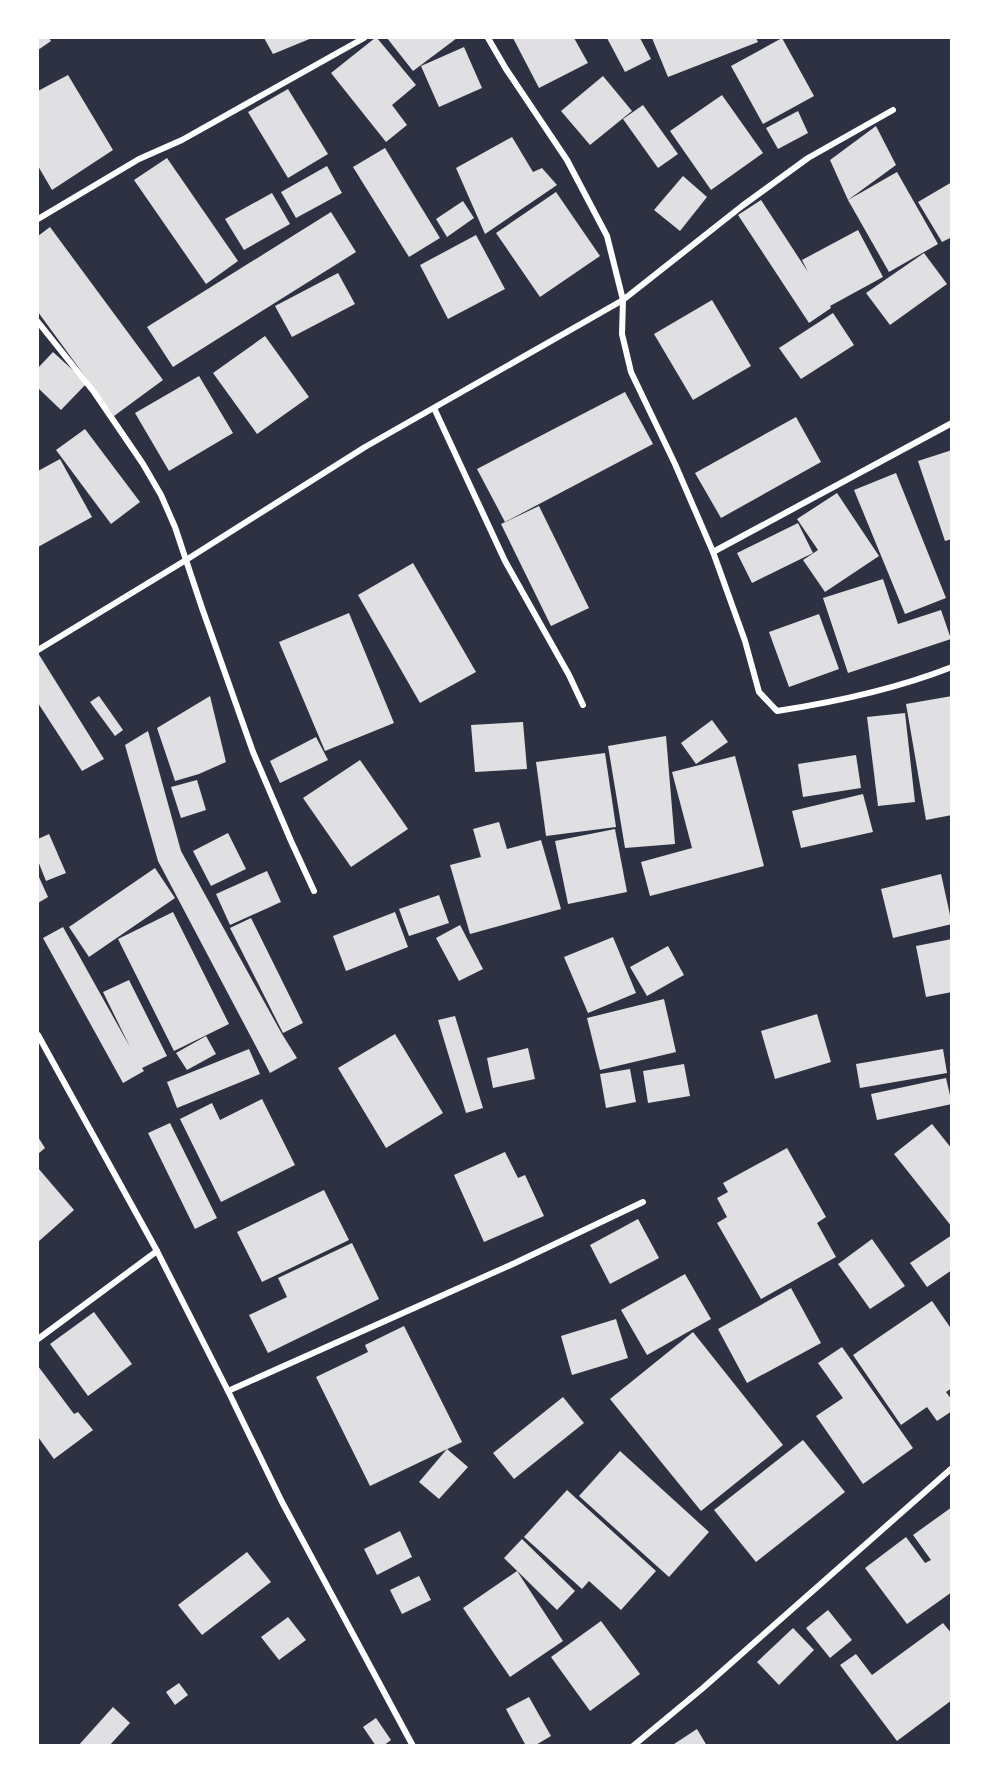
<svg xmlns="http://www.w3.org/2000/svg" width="989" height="1783" font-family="'Zilla Slab',serif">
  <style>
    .building { fill: #e0e0e3 }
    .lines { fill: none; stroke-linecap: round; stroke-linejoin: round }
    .minor { stroke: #fff; stroke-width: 6 }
  </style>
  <rect width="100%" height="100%" fill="#2d3142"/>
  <g class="building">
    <polygon points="38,38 49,38 51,41 38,50"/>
    <polygon points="264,38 312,38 273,54"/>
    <polygon points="375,38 377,38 416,85 392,105 407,125 386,142 331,73"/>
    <polygon points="387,38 457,38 413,71"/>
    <polygon points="513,38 574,38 588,63 539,88"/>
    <polygon points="607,38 640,38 651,59 625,72"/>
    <polygon points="652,38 756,38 758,42 668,77"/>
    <polygon points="782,38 814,96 763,124 731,66"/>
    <polygon points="464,47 482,88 439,107 421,66"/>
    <polygon points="68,75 113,150 52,190 38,166 38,91"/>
    <polygon points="603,76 632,111 590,145 561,111"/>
    <polygon points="288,89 328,154 288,178 248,112"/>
    <polygon points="722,95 763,153 711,190 670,131"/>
    <polygon points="643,105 678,154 658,168 623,119"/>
    <polygon points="798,111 808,133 778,149 766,128"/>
    <polygon points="876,126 896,165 848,200 830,160"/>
    <polygon points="512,137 533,172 542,168 557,185 485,234 456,168"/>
    <polygon points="385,148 440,238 409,257 353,167"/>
    <polygon points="167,158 238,261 206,284 134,180"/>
    <polygon points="327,166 342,193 296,218 281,192"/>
    <polygon points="897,172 938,244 889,272 848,200"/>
    <polygon points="683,176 707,197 680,231 654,210"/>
    <polygon points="952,182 952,237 942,242 918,202"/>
    <polygon points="556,192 600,256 540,297 496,233"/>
    <polygon points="272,193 290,224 244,250 225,219"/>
    <polygon points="761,200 808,272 802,260 858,230 883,277 830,306 831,308 809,323 738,215"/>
    <polygon points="463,201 474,218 447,237 436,219"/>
    <polygon points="331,212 356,252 173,367 147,327"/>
    <polygon points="50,227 163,380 114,416 38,312 38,236"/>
    <polygon points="476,235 505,289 448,319 420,265"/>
    <polygon points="924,253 947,284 890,325 866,293"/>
    <polygon points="338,273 355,304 292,337 275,306"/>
    <polygon points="712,300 751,366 693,400 654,334"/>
    <polygon points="833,313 854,345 801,379 779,348"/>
    <polygon points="265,336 309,397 257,434 213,373"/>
    <polygon points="53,352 87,383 61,410 38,388 38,368"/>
    <polygon points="199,376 233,433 169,471 135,413"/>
    <polygon points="625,392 653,444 505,522 477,469"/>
    <polygon points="796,417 821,462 721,518 695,473"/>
    <polygon points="85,429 140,502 111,524 56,450"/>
    <polygon points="952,450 952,539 945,541 918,461"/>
    <polygon points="60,459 92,517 38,547 38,471"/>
    <polygon points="896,473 946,598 905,614 854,490"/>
    <polygon points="837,493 879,556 825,592 803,560 818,550 797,519"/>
    <polygon points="539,506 589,608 551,626 501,524"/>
    <polygon points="798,523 813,553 752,583 737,553"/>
    <polygon points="413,563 476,672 420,703 358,595"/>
    <polygon points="883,579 898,624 941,610 951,639 848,673 823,598"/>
    <polygon points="349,613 394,723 325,751 279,642"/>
    <polygon points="819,614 839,669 789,687 769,632"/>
    <polygon points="38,653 104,759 82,771 38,703"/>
    <polygon points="99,696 123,730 115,736 90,702"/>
    <polygon points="210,696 226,762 199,774 175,781 157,728"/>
    <polygon points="952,696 952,815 926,820 906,704"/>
    <polygon points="905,713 915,802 878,806 867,717"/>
    <polygon points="712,720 728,742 696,764 681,743"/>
    <polygon points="523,722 527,769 475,772 471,725"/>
    <polygon points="148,731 181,851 282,1034 297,1058 270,1073 158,861 125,745"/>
    <polygon points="666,736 675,844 625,848 608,746"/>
    <polygon points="316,737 328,760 280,783 270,761"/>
    <polygon points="605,753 616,827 546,836 536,762"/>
    <polygon points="856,755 861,788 803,797 798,764"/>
    <polygon points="735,756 764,866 650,896 641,862 692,848 672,772"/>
    <polygon points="360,760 408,829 351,867 303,798"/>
    <polygon points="197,780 206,810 181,818 171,787"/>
    <polygon points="863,794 873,832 801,848 792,811"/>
    <polygon points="499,822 507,849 541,840 561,909 470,934 450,865 481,857 473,829"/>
    <polygon points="615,829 627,892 568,904 555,841"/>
    <polygon points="228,833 246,869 211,886 193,851"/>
    <polygon points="49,834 66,873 46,881 38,861 38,839"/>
    <polygon points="155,868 175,898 89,957 69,927"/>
    <polygon points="267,871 281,902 230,925 216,894"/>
    <polygon points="941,874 952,924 893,938 881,889"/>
    <polygon points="38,875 48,897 38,903"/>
    <polygon points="439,895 449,923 409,936 399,909"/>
    <polygon points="173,912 229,1024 174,1051 118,939"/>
    <polygon points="395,912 408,947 346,971 333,936"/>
    <polygon points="251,918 303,1023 283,1033 230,928"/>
    <polygon points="460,925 483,969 459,981 436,938"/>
    <polygon points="63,927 130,1047 103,992 129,980 167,1056 142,1068 144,1071 123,1083 43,938"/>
    <polygon points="613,937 636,993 588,1013 564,957"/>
    <polygon points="952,939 952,992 926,997 916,946"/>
    <polygon points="668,946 684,975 647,996 630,967"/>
    <polygon points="664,999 676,1052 600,1070 587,1018"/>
    <polygon points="817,1014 831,1062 775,1079 761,1031"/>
    <polygon points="455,1016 483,1108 466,1113 438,1020"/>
    <polygon points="395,1034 443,1113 386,1148 338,1068"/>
    <polygon points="206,1036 216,1054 187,1070 176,1053"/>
    <polygon points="528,1048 535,1079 493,1088 487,1058"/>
    <polygon points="249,1049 260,1074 177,1108 167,1082"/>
    <polygon points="943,1049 947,1073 860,1088 856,1064"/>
    <polygon points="684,1064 690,1096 648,1103 643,1071"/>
    <polygon points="630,1069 636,1102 606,1108 600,1074"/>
    <polygon points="946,1078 952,1104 877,1120 871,1094"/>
    <polygon points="262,1099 295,1165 221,1202 180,1119 212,1103 220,1120"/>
    <polygon points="170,1123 217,1218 195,1229 148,1133"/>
    <polygon points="932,1124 952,1149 952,1227 894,1154"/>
    <polygon points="38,1137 45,1148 38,1154"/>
    <polygon points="787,1148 826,1217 817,1223 836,1257 761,1299 717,1223 727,1217 717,1198 728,1192 723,1183"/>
    <polygon points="505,1152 518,1178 525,1175 544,1216 484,1242 454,1175"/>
    <polygon points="38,1168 74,1210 38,1242"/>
    <polygon points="324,1190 349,1240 262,1282 237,1232"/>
    <polygon points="638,1219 659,1258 610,1284 590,1245"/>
    <polygon points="952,1235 952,1270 927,1287 910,1263"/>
    <polygon points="872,1239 905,1286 870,1309 838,1264"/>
    <polygon points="352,1243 379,1299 268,1353 249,1315 287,1297 278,1278"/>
    <polygon points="685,1274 711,1319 647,1355 621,1310"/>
    <polygon points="791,1288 821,1343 747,1383 718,1329"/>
    <polygon points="932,1301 952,1330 952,1388 946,1392 952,1400 952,1411 937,1421 927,1407 901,1425 853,1355"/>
    <polygon points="94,1312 132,1364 88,1396 50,1344"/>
    <polygon points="616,1319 628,1358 572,1375 561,1336"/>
    <polygon points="404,1326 462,1442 370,1486 316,1377 368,1352 365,1345"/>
    <polygon points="693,1332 783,1445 701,1511 610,1399"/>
    <polygon points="842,1347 913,1448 863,1484 816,1416 843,1398 818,1363"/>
    <polygon points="38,1366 74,1414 78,1412 93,1430 54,1459 38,1437"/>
    <polygon points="563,1397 584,1423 514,1479 493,1453"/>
    <polygon points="803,1440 845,1492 756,1562 714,1510"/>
    <polygon points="447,1449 468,1467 439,1499 419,1482"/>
    <polygon points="620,1451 709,1532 669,1577 579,1496"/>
    <polygon points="567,1490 656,1571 621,1610 589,1581 582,1589 524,1537"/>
    <polygon points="952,1507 952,1592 907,1624 865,1568 906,1537 925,1563 931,1560 913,1535"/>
    <polygon points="400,1531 412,1557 377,1575 364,1549"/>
    <polygon points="522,1539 575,1591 557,1610 504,1558"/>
    <polygon points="247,1552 271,1582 202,1635 178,1605"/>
    <polygon points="517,1571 563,1641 510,1677 463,1608"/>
    <polygon points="419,1576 431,1600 402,1614 390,1590"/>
    <polygon points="828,1610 852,1640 830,1658 806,1628"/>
    <polygon points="288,1617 306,1640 279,1660 261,1637"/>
    <polygon points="601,1621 640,1674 590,1711 551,1657"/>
    <polygon points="943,1623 952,1634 952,1700 897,1741 840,1665 856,1654 872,1675"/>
    <polygon points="793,1628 814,1650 779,1685 757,1662"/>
    <polygon points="179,1683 188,1695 175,1705 166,1692"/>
    <polygon points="529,1697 551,1736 534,1746 526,1746 506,1709"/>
    <polygon points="113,1707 130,1723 109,1746 78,1746"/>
    <polygon points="376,1718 391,1740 383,1746 376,1746 363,1727"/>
    <polygon points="697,1729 707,1746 671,1746"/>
  </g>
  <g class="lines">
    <g class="minor">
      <path d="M 893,110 L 808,158 L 742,206 L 623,300 L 622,334 L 631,372 L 675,464 L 713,552 L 745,641 L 759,692 L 777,711 C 836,702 896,689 952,667"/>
      <polyline points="38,219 139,159 182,140 364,38"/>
      <polyline points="38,322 94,392 143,464 161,495 175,527 202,608 253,752 291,841 314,891"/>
      <polyline points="434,408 505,561 569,675 583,705"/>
      <polyline points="713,552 952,423"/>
      <polyline points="38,650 186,560 365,447 623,300 607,236 567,160 506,69 488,38"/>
      <polyline points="38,1035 157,1251 228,1391 282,1502 413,1746"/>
      <polyline points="38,1339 157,1251"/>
      <polyline points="228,1391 515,1263 643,1202"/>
      <polyline points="633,1746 703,1688 952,1468"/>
    </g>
  </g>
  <rect width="989" height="1783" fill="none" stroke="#ffffff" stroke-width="78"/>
</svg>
